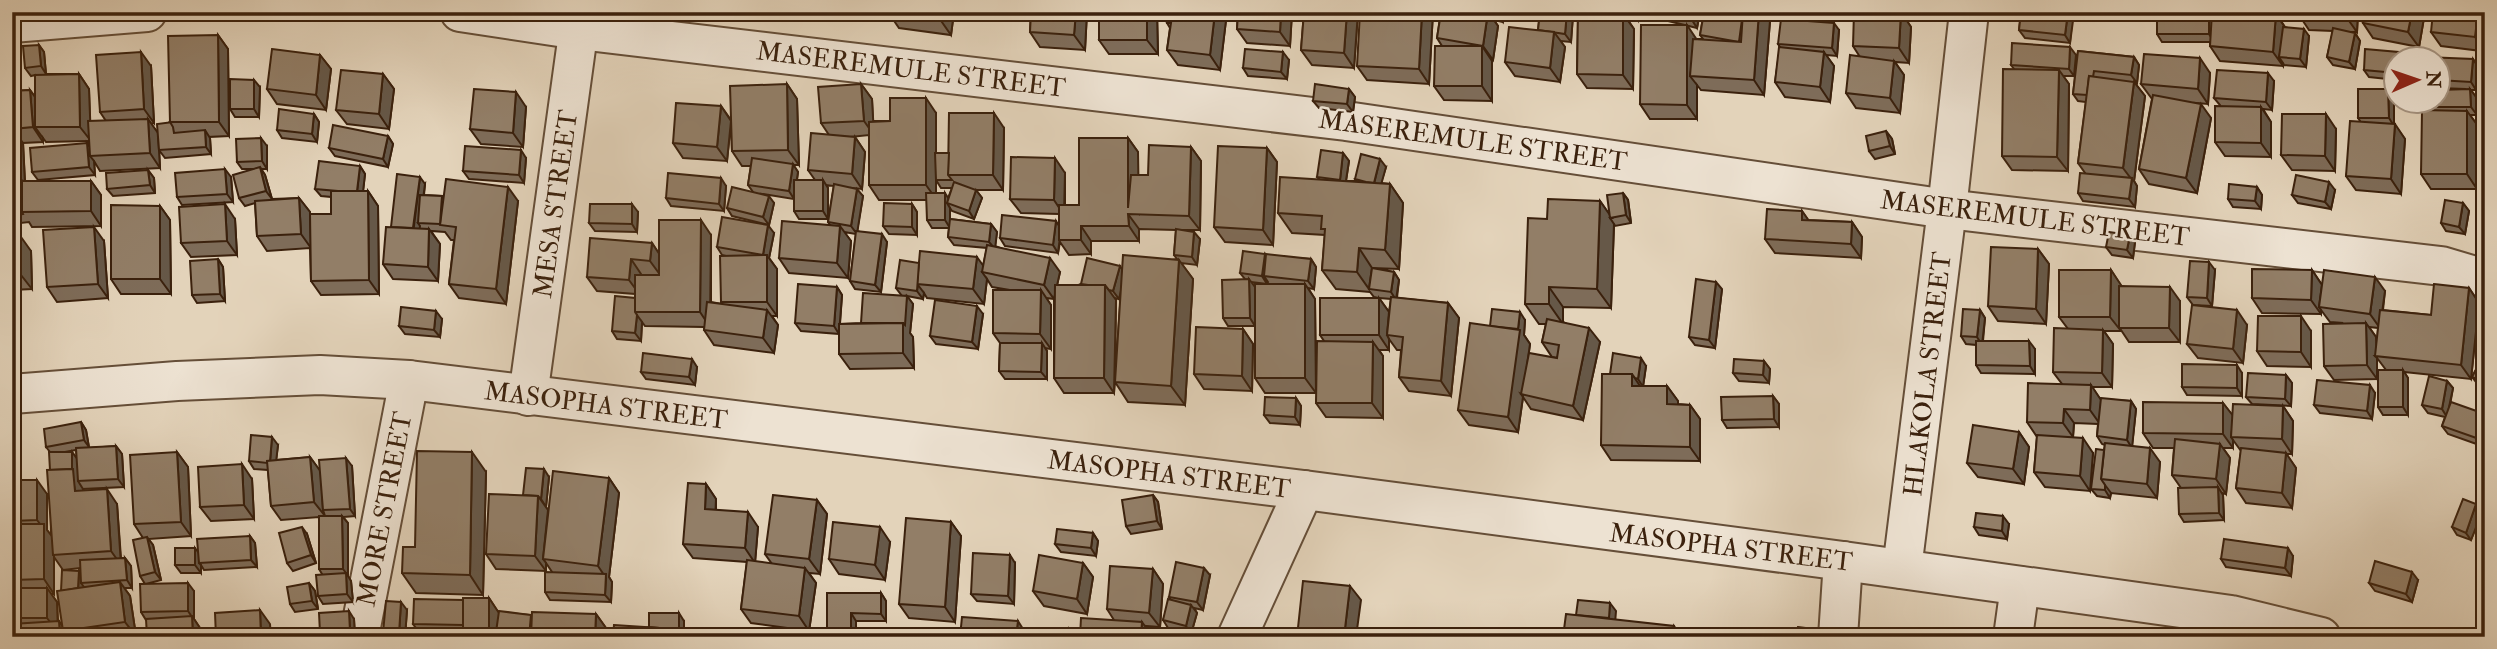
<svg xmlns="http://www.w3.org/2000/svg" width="2497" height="649" font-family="'IM FELL Double Pica',serif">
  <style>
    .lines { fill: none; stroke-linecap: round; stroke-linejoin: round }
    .minor-casing { stroke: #654e38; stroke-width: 42 }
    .minor { stroke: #ede2d2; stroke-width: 38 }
    .wall { fill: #7e6c59; stroke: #3b210d; stroke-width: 2; fill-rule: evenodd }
    .shaded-wall { fill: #665848; stroke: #3b210d; stroke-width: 2 }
    .building { fill: #927e67; stroke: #3b210d; stroke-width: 2 }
    .labels { text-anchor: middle; stroke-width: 5; stroke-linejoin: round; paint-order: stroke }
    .street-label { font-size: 26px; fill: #3b210d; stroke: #ede2d2 }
  </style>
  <rect width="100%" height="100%" fill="#e3d3ba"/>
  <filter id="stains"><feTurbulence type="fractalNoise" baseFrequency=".00286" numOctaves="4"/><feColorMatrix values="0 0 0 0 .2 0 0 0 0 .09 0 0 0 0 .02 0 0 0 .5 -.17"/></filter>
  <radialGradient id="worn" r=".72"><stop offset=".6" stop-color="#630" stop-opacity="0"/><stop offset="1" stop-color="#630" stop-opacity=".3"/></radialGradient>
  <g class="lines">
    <defs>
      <g id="minor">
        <polyline points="460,12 579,30 1346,121 1947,209 2441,266 2485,279"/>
        <polyline points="12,23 147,12"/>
        <polyline points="12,394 177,381 320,375 409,380 1304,490 1843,561 2231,615 2321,637"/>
        <polyline points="528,396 581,12"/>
        <polyline points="1902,569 1947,209 1969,12"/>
        <polyline points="359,637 409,380"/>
        <polyline points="1237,637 1304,490"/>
        <polyline points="1838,637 1843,561"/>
        <polyline points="2013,637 2020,586"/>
      </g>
    </defs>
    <use href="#minor" class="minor-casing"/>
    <use href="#minor" class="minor"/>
  </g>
  <g class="wall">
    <polygon points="771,12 820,12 819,18 772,15"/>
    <polygon points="846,12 888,12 887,17"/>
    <polygon points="888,12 954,12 951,35 899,28"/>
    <polygon points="1031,12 1087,12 1085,50 1040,47 1030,32"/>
    <polygon points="1157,12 1158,54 1109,54 1099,40"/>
    <polygon points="1227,12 1220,70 1178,65 1167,50 1170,28 1167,23"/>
    <polygon points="1238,12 1292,12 1290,46 1247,43 1237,29"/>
    <polygon points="1304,12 1358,12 1354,68 1312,65 1301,50"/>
    <polygon points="1433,12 1429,84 1367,80 1357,66"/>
    <polygon points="1441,12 1505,12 1503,22 1494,20 1498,26 1493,60 1492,60 1492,101 1444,100 1434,86 1442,46 1437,38"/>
    <polygon points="1540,12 1571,12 1573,15 1571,42 1560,41 1565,47 1560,82 1515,76 1505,62 1538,30"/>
    <polygon points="1576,12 1638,12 1638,20 1628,20 1634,29 1633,89 1587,88 1577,74 1578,15"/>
    <polygon points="1651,12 1700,12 1697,28 1656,18"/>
    <polygon points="1704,12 1764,12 1770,21 1764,95 1701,90 1697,85 1697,119 1650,119 1640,104 1696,39 1703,39 1700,35"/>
    <polygon points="1901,12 1911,27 1909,63 1895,62 1904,75 1900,113 1856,108 1846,93 1860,57 1853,46"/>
    <polygon points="2021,12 2073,12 2070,43 2025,38 2019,30"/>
    <polygon points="2157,12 2286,12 2286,16 2277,15 2285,27 2309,36 2306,67 2284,65 2283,63 2283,66 2220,61 2210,46 2210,42 2162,42 2157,34"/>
    <polygon points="2358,12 2357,32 2351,32 2355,33 2360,41 2355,69 2333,65 2327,57 2333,31 2309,30 2299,15"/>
    <polygon points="2425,12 2419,47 2373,38 2363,23"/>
    <polygon points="2485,12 2485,59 2482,55 2481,51 2441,46 2431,32"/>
    <polygon points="1839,30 1837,56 1826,55 1834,66 1830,102 1785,97 1775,82 1780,47 1778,44"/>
    <polygon points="218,35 228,49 229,136 209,137 210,138 211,154 165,158 159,150 159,147 160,168 100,171 94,161 95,175 38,180 32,172 87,143 89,147 89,141 46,142 43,138 43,142 23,143 25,181 91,181 101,195 101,226 32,227 29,222 12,224 12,191 22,191 22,185 12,186 12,91 30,90 35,97 35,75 31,76 25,68 39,45 44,52 46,74 79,74 89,89 90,121 106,121 100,112 151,66 154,123 151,124 158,133 170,122"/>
    <polygon points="2078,51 2134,57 2139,65 2137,83 2135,83 2145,96 2134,181 2137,186 2135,207 2083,201 2078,193 2085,173 2078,163 2086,102 2078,101 2073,94"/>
    <polygon points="320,55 331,69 326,110 277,104 267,89"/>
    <polygon points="2076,55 2074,76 2063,76 2069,84 2068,171 2012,170 2002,156 2014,69 2011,65"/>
    <polygon points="2473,59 2478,67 2476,90 2471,90 2476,97 2477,115 2470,115 2478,126 2477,189 2431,189 2421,174 2431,110 2429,107 2466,89 2438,88 2438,60"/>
    <polygon points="1289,60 1287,79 1248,76 1243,68"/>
    <polygon points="2396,60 2396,80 2369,77 2364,70"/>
    <polygon points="2210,73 2208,104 2196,103 2211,118 2197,193 2149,184 2139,169 2152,99 2141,84"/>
    <polygon points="383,74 394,89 389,129 347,124 336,110"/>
    <polygon points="2274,81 2272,110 2263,109 2271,122 2271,157 2225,156 2215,142 2220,105 2214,98"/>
    <path d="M 787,84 L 797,99 L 799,165 L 793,165 L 798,172 L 797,180 L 815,180 L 808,170 L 829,135 L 821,123 L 861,84 L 872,99 L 873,121 L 890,121 L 936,113 L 936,153 L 949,153 L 1004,128 L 1003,190 L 976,190 L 982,198 L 974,219 L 952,211 L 950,208 L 950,219 L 991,224 L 997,232 L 995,246 L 1060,272 L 1057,285 L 1083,285 L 1081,284 L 1122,270 L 1177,259 L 1174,255 L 1176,230 L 1139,229 L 1139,241 L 1091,241 L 1091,254 L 1069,255 L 1060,242 L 1058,253 L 1005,246 L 1000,238 L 1059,226 L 1059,214 L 1021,213 L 1010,199 L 1065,173 L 1065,205 L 1079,205 L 1128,138 L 1138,152 L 1138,175 L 1148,175 L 1191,147 L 1201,161 L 1200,230 L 1180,230 L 1200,239 L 1197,265 L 1181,263 L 1193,279 L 1185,405 L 1128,402 L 1115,382 L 1114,393 L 1064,393 L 1054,378 L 1054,299 L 1046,298 L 1051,305 L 1051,349 L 1045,348 L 1047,351 L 1047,379 L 1005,379 L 999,371 L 1000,343 L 993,333 L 1010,290 L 992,287 L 987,279 L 984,304 L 927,298 L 924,293 L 923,299 L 907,296 L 913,304 L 910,333 L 913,337 L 914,368 L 850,369 L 839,354 L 839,334 L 801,331 L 795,323 L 837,287 L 842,295 L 840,324 L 861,323 L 902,296 L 896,288 L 919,263 L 983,266 L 987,248 L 954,245 L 948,237 L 949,228 L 932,228 L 927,220 L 927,200 L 879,200 L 869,185 L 869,135 L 850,137 L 855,137 L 865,152 L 862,189 L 853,188 L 863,196 L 857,231 L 887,242 L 881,292 L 855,289 L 850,281 L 856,234 L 844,232 L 851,241 L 848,278 L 789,273 L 779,258 L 831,226 L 828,222 L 834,186 L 826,185 L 828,188 L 828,219 L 799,219 L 794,211 L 794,199 L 763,194 L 774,203 L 769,225 L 732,216 L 727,208 L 753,192 L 748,185 L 751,166 L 742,166 L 732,151 L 731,122 L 727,161 L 683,158 L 673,143 L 721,106 L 731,120 ZM 936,180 L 941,188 L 952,188 L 948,198 L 936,193 ZM 1121,291 L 1115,381 L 1116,300 L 1114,298 L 1119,299 Z"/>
    <polygon points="260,87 259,117 235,117 230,109"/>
    <polygon points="1349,89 1355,97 1353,112 1319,108 1313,101"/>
    <polygon points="2388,89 2394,97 2394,124 2405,139 2401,194 2356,190 2346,176 2360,121 2358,118"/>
    <polygon points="526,107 523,147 481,144 470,129"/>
    <polygon points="314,114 319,122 317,142 282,138 277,130"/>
    <polygon points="2336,129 2335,171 2292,170 2281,155"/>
    <polygon points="1886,131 1892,139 1895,154 1875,159 1869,151"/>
    <polygon points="388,136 393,144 388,167 335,156 329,148"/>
    <polygon points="267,146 267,169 261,169 265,175 272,199 299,198 310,212 310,219 331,214 331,197 321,196 315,189 360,166 365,174 363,191 368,191 378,206 379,294 321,295 311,281 310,248 267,251 257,236 255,203 245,206 239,198 252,169 242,169 237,162"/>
    <polygon points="1267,148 1277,162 1273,245 1225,242 1214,227"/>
    <path d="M 1343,153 L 1349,161 L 1346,181 L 1357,181 L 1355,179 L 1386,167 L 1381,183 L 1390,184 L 1403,203 L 1399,269 L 1372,268 L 1394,272 L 1399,280 L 1397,298 L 1448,303 L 1459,318 L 1451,396 L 1409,391 L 1399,377 L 1401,350 L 1397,350 L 1389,339 L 1389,350 L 1379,350 L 1383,356 L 1383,418 L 1326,417 L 1316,403 L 1324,341 L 1320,335 L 1378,298 L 1374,297 L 1370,292 L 1336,289 L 1322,270 L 1325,235 L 1292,233 L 1278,213 L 1319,179 L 1317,177 ZM 1379,298 L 1391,299 L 1389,312 Z"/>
    <polygon points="526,158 524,183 469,179 463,171"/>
    <polygon points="148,170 154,178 155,193 113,196 107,189"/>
    <polygon points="231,177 233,202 182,205 177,197"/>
    <polygon points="425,184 424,195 442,196 444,199 518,201 506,304 459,298 449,284 454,240 451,240 445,232 431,231 440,244 438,281 393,279 383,264 391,227"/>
    <polygon points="726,186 724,211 671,206 666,198"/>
    <polygon points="2257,187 2262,195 2261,209 2233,207 2228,199"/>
    <polygon points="2335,190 2331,209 2298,203 2292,195"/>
    <polygon points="1623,193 1628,200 1631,223 1615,226 1614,224 1611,308 1563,307 1563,322 1600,342 1583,420 1531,409 1523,397 1518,432 1469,425 1458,410 1490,326 1525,320 1524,335 1530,344 1528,359 1557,358 1552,357 1542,342 1546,324 1539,324 1525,304 1547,219 1600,201 1609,214"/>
    <polygon points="2463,203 2469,211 2465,234 2446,231 2441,223"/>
    <polygon points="912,204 917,212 917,235 889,234 883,226"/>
    <polygon points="160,206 170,220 171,294 121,294 111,279"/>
    <polygon points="1802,211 1808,220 1852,222 1862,237 1861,258 1775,253 1765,239"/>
    <polygon points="638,212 637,232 595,231 589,223"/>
    <polygon points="235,219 237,255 191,257 181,243"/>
    <polygon points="774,233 769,258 777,269 777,316 772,316 778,325 774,353 714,345 704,330 704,327 645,326 642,322 641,341 617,339 612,331 635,298 635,294 597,291 587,277 652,243 659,254 711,235 711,302 722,304 721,302 726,256 722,255 717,247"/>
    <polygon points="2130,235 2135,242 2133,258 2112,255 2106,247"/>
    <polygon points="12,237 31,251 32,289 12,290"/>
    <polygon points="104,241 108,298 57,302 47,287"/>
    <polygon points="2038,249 2049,264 2046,324 1998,321 1988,306"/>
    <path d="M 1265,254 L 1266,256 L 1311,259 L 1316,267 L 1314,289 L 1308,288 L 1315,299 L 1316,393 L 1265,393 L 1255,378 L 1255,326 L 1228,326 L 1223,318 L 1245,279 L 1240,273 ZM 1251,282 L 1267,284 L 1255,287 Z"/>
    <polygon points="218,259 223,267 225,301 197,303 192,295"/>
    <polygon points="2111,270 2121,286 2180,301 2180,342 2129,342 2121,330 2121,331 2104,331 2113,344 2112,387 2092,387 2100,399 2131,401 2136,409 2132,446 2160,462 2157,498 2111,493 2110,498 2097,496 2091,489 2104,450 2105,445 2102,444 2097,436 2098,424 2074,423 2073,437 2093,453 2090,491 2045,487 2034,472 2037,437 2027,422 2062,384 2053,372 2068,329 2059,317"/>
    <polygon points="2215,270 2212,306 2193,305 2187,297"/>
    <path d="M 2312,270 L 2322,285 L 2385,291 L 2383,310 L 2431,315 L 2469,288 L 2479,303 L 2471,379 L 2404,372 L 2408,378 L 2408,415 L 2383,415 L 2378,407 L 2386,370 L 2377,358 L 2377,379 L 2334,380 L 2324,366 L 2342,323 L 2330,322 L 2321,310 L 2321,314 L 2262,313 L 2252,298 ZM 2369,327 L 2378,328 L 2377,344 L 2376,337 Z"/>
    <polygon points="1722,289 1715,348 1695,345 1689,337"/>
    <polygon points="1980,310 1985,318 1983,341 2035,349 2035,374 1981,373 1976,365 1976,345 1966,344 1961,336"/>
    <polygon points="983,314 978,349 936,344 930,336"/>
    <polygon points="442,319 440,337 405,334 399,326"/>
    <polygon points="2247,325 2243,363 2198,358 2187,344"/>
    <polygon points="1243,329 1253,344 1252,391 1204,389 1194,374"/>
    <polygon points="2311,331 2311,367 2267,366 2257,351"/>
    <polygon points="2485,353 2485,392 2483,391 2472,377"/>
    <polygon points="1764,361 1770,369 1769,383 1739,381 1733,373"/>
    <polygon points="1646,366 1643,386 1667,386 1678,401 1678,404 1690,405 1700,419 1700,461 1611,460 1601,445 1610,374"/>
    <polygon points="697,367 695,385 646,379 641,372"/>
    <polygon points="2242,373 2242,396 2187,395 2182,387"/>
    <polygon points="2286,375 2292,383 2291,406 2252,404 2246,397"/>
    <polygon points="2447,381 2453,388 2450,405 2485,414 2485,447 2448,434 2442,426 2445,417 2428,413 2422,405"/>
    <polygon points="2375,393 2372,419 2320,413 2314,405"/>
    <polygon points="1773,396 1779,404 1779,427 1727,428 1722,420"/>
    <polygon points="1296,398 1301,406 1300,425 1270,423 1264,415"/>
    <polygon points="2223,403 2232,415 2283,406 2293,421 2292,454 2286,454 2296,468 2292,508 2246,503 2236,488 2241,451 2233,440 2233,448 2223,448 2230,458 2226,494 2222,493 2223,495 2224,520 2184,522 2179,514 2181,488 2172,475 2174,448 2153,448 2143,433"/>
    <path d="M 81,422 L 86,430 L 89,448 L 116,446 L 122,454 L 124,487 L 83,489 L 83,491 L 117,504 L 121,558 L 125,558 L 131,566 L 132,588 L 124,588 L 130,596 L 136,636 L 12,637 L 12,480 L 47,494 L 47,530 L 51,535 L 50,452 L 46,447 ZM 76,450 L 77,459 L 72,452 L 65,452 ZM 54,557 L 63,570 L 80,568 L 81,573 L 62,625 L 58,621 L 57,602 L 51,594 L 54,594 Z"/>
    <polygon points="2019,432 2029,447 2024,484 1978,477 1967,463"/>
    <polygon points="278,445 276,460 310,457 320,471 352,466 355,516 343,517 348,523 348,576 351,581 353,602 323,604 318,596 322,574 319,569 319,517 281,520 271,506 268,470 254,469 249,461"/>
    <polygon points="177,452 188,467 191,536 148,539 153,545 161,580 146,584 194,591 194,619 202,631 146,620 141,612 145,584 140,576 143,538 134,524"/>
    <polygon points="486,472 483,595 416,593 402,573 415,547"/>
    <polygon points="549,477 546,507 548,510 609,478 619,493 609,577 612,582 611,602 550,600 545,592 552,572 546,563 546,571 496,569 486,554 523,495"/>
    <polygon points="252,479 254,519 211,521 200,507"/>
    <polygon points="706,484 716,499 716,510 758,527 755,562 772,564 765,554 817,500 827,514 820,574 809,573 816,583 809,631 751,623 741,609 747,562 693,558 683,544"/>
    <polygon points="1153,495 1158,502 1162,529 1131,534 1126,526"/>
    <polygon points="2482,512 2471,540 2457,535 2452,527"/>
    <polygon points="951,522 961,536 955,622 909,618 899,604"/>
    <polygon points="2009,524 2007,539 1979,535 1974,527"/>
    <polygon points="1093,533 1098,541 1096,556 1061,552 1055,544"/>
    <polygon points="307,534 316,563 293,571 287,563"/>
    <polygon points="250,536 255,543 257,567 204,570 201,565 201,573 181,573 175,565 198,552"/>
    <polygon points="890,542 885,580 839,574 829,559"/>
    <polygon points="2293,556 2291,576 2226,567 2221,559"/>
    <polygon points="1015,563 1014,604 977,601 971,594"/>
    <polygon points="1083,563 1093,577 1087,614 1044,606 1033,591"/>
    <polygon points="1153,569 1163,584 1160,627 1145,626 1152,637 1080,637 1114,620 1107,609"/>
    <polygon points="1210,575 1203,610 1194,608 1197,613 1191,634 1168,628 1163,620 1171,600 1169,597"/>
    <polygon points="2418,580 2412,602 2375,591 2369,583"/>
    <polygon points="309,583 315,591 318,609 295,612 290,604"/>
    <polygon points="881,593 886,601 886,621 856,621 856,636 832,636 827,628"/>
    <polygon points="489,598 498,612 531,615 596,614 606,628 463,633 419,632 413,624 463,600"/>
    <polygon points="407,610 405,637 386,637 383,633"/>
    <polygon points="354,619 355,637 322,637 320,633"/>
    <polygon points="684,621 684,637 613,637 649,627"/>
  </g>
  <g class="shaded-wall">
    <polygon points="937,12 954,12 951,35 937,15"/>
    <polygon points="1076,12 1087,12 1085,50 1074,35"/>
    <polygon points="1147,12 1157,12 1158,54 1147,40"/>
    <polygon points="1215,12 1227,12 1220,70 1210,55"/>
    <polygon points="1281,12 1292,12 1290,46 1280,32"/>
    <polygon points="1347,12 1358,12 1354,68 1344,53"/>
    <polygon points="1422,12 1433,12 1429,84 1419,69"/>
    <polygon points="1488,12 1498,26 1493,60 1483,46"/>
    <polygon points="1497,12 1505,12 1503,22 1497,14"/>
    <polygon points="1567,12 1571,12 1573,15 1571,42 1565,34"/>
    <polygon points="1633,12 1638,12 1638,20"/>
    <polygon points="1693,12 1700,12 1697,28 1692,20"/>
    <polygon points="1759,12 1764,12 1770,21 1764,95 1754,80"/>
    <polygon points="1901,12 1911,27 1909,63 1899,48"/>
    <polygon points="2068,12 2073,12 2074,13 2070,43 2065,35"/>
    <polygon points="2209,12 2212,12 2214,42 2209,34"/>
    <polygon points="2347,12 2358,12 2357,32 2347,18"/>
    <polygon points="2412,12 2425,12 2419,47 2408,32"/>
    <polygon points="2478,12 2485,12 2485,51 2475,37"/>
    <polygon points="1623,14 1634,29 1633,89 1623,75"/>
    <polygon points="2276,14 2286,29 2279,57 2283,63 2283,66 2273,52"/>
    <polygon points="1834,23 1839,30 1837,56 1832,48"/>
    <polygon points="1687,25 1697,40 1690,76 1697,85 1697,119 1687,105"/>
    <polygon points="2304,29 2309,36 2306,67 2300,59"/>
    <polygon points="1554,32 1565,47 1560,82 1550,68"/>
    <polygon points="2355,33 2360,41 2355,69 2349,62"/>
    <polygon points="218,35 228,49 229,136 219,122"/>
    <polygon points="39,45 44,52 46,74 41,66"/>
    <polygon points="1482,46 1492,61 1492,101 1482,86"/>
    <polygon points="2070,47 2076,55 2074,76 2069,69"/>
    <polygon points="141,52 151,66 154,123 144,109"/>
    <polygon points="1283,52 1289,60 1287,79 1281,72"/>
    <polygon points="1824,52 1834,66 1830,102 1820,87"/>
    <polygon points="320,55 331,69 326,110 316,95"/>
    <polygon points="2134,57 2139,65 2137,83 2131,75"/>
    <polygon points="2200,58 2210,73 2208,104 2198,89"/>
    <polygon points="2473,59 2478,67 2476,90 2471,82"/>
    <polygon points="1894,61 1904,75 1900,113 1890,98"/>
    <polygon points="2059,70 2069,84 2068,171 2057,157"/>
    <polygon points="2268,73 2274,81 2272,110 2266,102"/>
    <polygon points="79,74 89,89 91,141 80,127"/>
    <polygon points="383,74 394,89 389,129 379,114"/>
    <polygon points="254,80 260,87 259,117 254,109"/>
    <polygon points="2134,82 2145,96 2134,181 2137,186 2135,207 2129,199 2132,180 2123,168"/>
    <polygon points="787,84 797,99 799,165 788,150"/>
    <polygon points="861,84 872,99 874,135 864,121"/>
    <polygon points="1349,89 1355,97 1353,112 1347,104"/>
    <polygon points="2388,89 2394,97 2394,126 2389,118"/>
    <polygon points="2470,89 2476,97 2477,115 2471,107"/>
    <polygon points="30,90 40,104 35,127 43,138 43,142 33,127"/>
    <polygon points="516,92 526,107 523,147 513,133"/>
    <polygon points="926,98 936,113 936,199 926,185"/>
    <polygon points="2201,104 2211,118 2197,193 2186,178"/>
    <polygon points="721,106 731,121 727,161 717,147"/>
    <polygon points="2261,107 2271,122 2271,157 2261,143"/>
    <polygon points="2467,111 2478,126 2477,189 2467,174"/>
    <polygon points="994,113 1004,128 1003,190 993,175"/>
    <polygon points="314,114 319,122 317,142 312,134"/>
    <polygon points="2326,114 2336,129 2335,171 2325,156"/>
    <polygon points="148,119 158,133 160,168 150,153"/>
    <polygon points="2395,124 2405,139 2401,194 2391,179"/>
    <polygon points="13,129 23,143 25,185 15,170"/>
    <polygon points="205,130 210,138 211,154 206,147"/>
    <polygon points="1886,131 1892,139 1895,154 1890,146"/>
    <polygon points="388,136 393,144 388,167 383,159"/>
    <polygon points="855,137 865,152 862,189 852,174"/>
    <polygon points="261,138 267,146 267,169 262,161"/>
    <polygon points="1128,138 1138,152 1139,214 1128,208"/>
    <polygon points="87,143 93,151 90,156 94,161 95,175 89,167"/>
    <polygon points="1191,147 1201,161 1200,230 1189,216"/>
    <polygon points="1267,148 1277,162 1273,245 1263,230"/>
    <polygon points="521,150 526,158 524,183 519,175"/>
    <polygon points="1343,153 1349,161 1345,187 1340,180"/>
    <polygon points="1055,158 1065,173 1064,215 1054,200"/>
    <polygon points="1380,159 1386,167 1379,192 1374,184"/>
    <polygon points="793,164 798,172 794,199 789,191"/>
    <polygon points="360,166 365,174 362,201 357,193"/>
    <polygon points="260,167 265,175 272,199 266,191"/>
    <polygon points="225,169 231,177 233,202 227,194"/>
    <polygon points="148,170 154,178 155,193 150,185"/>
    <polygon points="420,177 425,184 420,223 418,223 420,226 418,242 413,234"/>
    <polygon points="721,178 726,186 724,211 719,204"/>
    <polygon points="823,180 828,188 828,219 823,211"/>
    <polygon points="91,181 101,195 101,226 91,211"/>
    <polygon points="2329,182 2335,190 2331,209 2325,202"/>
    <polygon points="1390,184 1403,203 1399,269 1385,250"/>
    <polygon points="508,187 518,201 506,304 496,289"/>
    <polygon points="2257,187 2262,195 2261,209 2255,201"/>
    <polygon points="857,189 863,196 857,234 851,226"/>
    <polygon points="976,190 982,198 974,219 969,211"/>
    <polygon points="368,191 378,206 379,294 369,280"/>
    <polygon points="945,193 950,201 947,203 950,208 950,228 945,220"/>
    <polygon points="1623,193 1628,200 1631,223 1626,215"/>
    <polygon points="769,196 774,203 769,225 763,217"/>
    <polygon points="299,198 310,212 311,248 301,234"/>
    <polygon points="1600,201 1612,218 1610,218 1614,224 1611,308 1597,289"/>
    <polygon points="2463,203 2469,211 2465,234 2459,227"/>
    <polygon points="225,204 235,219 237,255 227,241"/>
    <polygon points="632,204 638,212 637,232 632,224"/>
    <polygon points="912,204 917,212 917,235 912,227"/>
    <polygon points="160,206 170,220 171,294 160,279"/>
    <polygon points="1802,211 1812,225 1802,220"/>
    <polygon points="1128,214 1139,229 1139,241 1129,226"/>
    <polygon points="701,220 711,235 710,327 700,312"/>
    <polygon points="1056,221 1061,229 1058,253 1053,245"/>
    <polygon points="1852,222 1862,237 1861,258 1851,244"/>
    <polygon points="991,224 997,232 995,249 989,242"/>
    <polygon points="768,225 774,233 769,258 777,269 777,316 767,302 763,255"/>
    <polygon points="840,226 851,241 848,278 837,263"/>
    <polygon points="1081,226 1091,241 1091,254 1081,240"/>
    <polygon points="94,227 104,241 108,298 98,284"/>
    <polygon points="429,229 440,244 438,281 428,267"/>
    <polygon points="1194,232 1200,239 1197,265 1192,257"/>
    <polygon points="882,234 887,242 881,292 875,285"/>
    <polygon points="2130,235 2135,242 2133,258 2127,250"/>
    <polygon points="21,237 31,251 32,289 21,275"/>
    <polygon points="652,243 662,258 661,276 650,261"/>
    <polygon points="1359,248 1372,268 1369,289 1357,272"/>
    <polygon points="2038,249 2049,264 2046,324 2036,309"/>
    <polygon points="1265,254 1270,262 1264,276 1268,282 1267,284 1262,276"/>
    <polygon points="977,257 987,271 982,272 987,279 984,304 973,289"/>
    <polygon points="1050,258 1060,272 1054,299 1044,285"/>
    <polygon points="218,259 223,267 225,301 220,294"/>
    <polygon points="631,259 641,274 640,295 629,280"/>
    <polygon points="1311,259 1316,267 1314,289 1308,281"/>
    <polygon points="1179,260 1193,279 1185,405 1171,386"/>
    <polygon points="2209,262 2215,270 2212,306 2207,298"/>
    <polygon points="1120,266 1125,274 1119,299 1113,291"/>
    <polygon points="2111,270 2121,285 2121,328 2119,328 2121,331 2110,317"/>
    <polygon points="2312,270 2322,285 2319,307 2321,310 2321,314 2311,300"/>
    <polygon points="1394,272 1399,280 1396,300 1391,292"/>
    <polygon points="2375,277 2385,291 2380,328 2370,314"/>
    <polygon points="1249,279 1255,287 1255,326 1250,318"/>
    <polygon points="1716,282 1722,289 1715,348 1709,340"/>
    <polygon points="1305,284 1315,299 1316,393 1305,378"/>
    <polygon points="918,285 924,293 923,299 917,291"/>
    <polygon points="1105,285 1116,300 1114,393 1104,378"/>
    <polygon points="837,287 842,295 839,334 834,326"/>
    <polygon points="1549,287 1563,307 1563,324 1549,304"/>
    <polygon points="2170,287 2180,301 2180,342 2169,328"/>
    <polygon points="2469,288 2479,303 2471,379 2461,365"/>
    <polygon points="1041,290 1051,305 1051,349 1040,334"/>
    <polygon points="907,296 913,304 910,333 913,337 914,368 903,353 903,323"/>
    <polygon points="1379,298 1389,312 1387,335 1389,339 1389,350 1379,335"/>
    <polygon points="1448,303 1459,318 1451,396 1441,381"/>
    <polygon points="977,306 983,314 978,349 972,342"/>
    <polygon points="767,310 778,325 774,353 763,338"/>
    <polygon points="1980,310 1985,318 1982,345 1977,337"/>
    <polygon points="2237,310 2247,325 2243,363 2233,349"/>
    <polygon points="436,311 442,319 440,337 434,330"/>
    <polygon points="1520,312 1525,320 1524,335 1530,344 1523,395 1521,394 1523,397 1518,432 1508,417"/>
    <polygon points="637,315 642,322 641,341 635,333"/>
    <polygon points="2301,316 2311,331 2311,367 2301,352"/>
    <polygon points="2366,323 2376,337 2377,356 2375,356 2377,358 2377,379 2367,365"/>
    <polygon points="1589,328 1600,342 1583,420 1573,406"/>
    <polygon points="1243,329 1253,344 1252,391 1242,376"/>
    <polygon points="2103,330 2113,344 2112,387 2102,373"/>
    <polygon points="2029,341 2035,349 2035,374 2030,366"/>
    <polygon points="1373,342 1383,356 1383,418 1372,403"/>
    <polygon points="1042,343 1047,351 1047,379 1041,372"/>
    <polygon points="1641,358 1646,366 1643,387 1638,379"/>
    <polygon points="692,359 697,367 695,385 689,377"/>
    <polygon points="1764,361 1770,369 1769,383 1763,375"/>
    <polygon points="2237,365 2242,373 2242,396 2237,388"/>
    <polygon points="2403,370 2408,378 2408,415 2403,407"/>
    <polygon points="1632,374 1642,389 1632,386"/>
    <polygon points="2286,375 2292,383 2291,406 2285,399"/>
    <polygon points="2447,381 2453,388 2447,417 2442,409"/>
    <polygon points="2091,385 2101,400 2100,424 2090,410"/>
    <polygon points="2370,385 2375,393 2372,419 2367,411"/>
    <polygon points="1667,386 1678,401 1678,419 1667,404"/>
    <polygon points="1773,396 1779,404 1779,427 1774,419"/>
    <polygon points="1296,398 1301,406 1300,425 1295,417"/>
    <polygon points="2131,401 2136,409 2132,448 2127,440"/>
    <polygon points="2223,403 2234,417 2231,437 2233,440 2233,448 2223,434"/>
    <polygon points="1690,405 1700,419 1700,461 1690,447"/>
    <polygon points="2283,406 2293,421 2292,454 2282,439"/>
    <polygon points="2064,409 2074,423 2073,437 2063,423"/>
    <polygon points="81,422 86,430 89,447 84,440"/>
    <polygon points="2019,432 2029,447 2024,484 2013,469"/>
    <polygon points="272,437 278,445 275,471 270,463"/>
    <polygon points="2083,438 2093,453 2090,491 2080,476"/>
    <polygon points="2220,444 2230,458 2226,494 2216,479"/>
    <polygon points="116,446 122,454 124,487 118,479"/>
    <polygon points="2150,448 2160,462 2157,498 2147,484"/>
    <polygon points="72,452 78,460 78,481 83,489 85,506 75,491 72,474"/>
    <polygon points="177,452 188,467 191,536 181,522"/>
    <polygon points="472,452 486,472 483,595 470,575"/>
    <polygon points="2286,453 2296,468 2292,508 2282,493"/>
    <polygon points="310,457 321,472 323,510 325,516 314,502"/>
    <polygon points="346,458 352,466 355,516 350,509"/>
    <polygon points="242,464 252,479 254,519 244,505"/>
    <polygon points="544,469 549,477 546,507 541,499"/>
    <polygon points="609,478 619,493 609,577 612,582 611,602 605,595 606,578 598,566"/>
    <polygon points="37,480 47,494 47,530 54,539 54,594 44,579 44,529 37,520"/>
    <polygon points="706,484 716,499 715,524 705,509"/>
    <polygon points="2105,485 2111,493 2110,498 2105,490"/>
    <polygon points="2218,487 2223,495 2224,520 2219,513"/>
    <polygon points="107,489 117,504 121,565 111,551"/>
    <polygon points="1153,495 1158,502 1162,529 1157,521"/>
    <polygon points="538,496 548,510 543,559 546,563 546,571 535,556"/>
    <polygon points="817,500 827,514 820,574 809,559"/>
    <polygon points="2476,504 2482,512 2471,540 2466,533"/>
    <polygon points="748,512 758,527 755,563 745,548"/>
    <polygon points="342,516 348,523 348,576 351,581 353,602 347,594 346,573 343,569"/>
    <polygon points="2003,516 2009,524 2007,539 2002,531"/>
    <polygon points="951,522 961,536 955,622 945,607"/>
    <polygon points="302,527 307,534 316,563 311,555"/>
    <polygon points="880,527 890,542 885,580 875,565"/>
    <polygon points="1093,533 1098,541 1096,556 1091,548"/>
    <polygon points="250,536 255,543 257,567 251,560"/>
    <polygon points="147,537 153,545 161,580 155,572"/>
    <polygon points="195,548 201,556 199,563 201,565 201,573 195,565"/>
    <polygon points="2288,548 2293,556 2291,576 2285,568"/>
    <polygon points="1010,555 1015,563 1014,604 1008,596"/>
    <polygon points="125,558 131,566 132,588 127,580"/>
    <polygon points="1083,563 1093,577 1087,614 1077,599"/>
    <polygon points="805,568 816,583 809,631 799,616"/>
    <polygon points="1204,568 1210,575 1203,610 1197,602"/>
    <polygon points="1153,569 1163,584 1160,627 1149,613"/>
    <polygon points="79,571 84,578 81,583 84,587 78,592"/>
    <polygon points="2412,572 2418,580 2412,602 2406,594"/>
    <polygon points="120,582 130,596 136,636 125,622"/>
    <polygon points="188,583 194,591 194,619 202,631 202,637 193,637 192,617 188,611"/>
    <polygon points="309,583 315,591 318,609 312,601"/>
    <polygon points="1350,586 1361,600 1356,637 1344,637"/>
    <polygon points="47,588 57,602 58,632 47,618"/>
    <polygon points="881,593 886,601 886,621 881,614"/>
    <polygon points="489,598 499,613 499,635 489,632"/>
    <polygon points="401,602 407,610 405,637 400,637 399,634"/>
    <polygon points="1610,603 1616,611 1614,636 1608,628"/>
    <polygon points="1191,605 1197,613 1191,634 1186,626"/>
    <polygon points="260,610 270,624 271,637 261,637"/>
    <polygon points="349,611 354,619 355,637 354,637 350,631"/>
    <polygon points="679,613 684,621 684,637 682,637 679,632"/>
    <polygon points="851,613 856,621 856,636 851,628"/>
    <polygon points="596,614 606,628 606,637 595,637"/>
    <polygon points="59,621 66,631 63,631 67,637 60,637"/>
    <polygon points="1018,621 1023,629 1023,637 1016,637"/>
    <polygon points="1142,622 1152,636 1152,637 1141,637"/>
    <polygon points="1674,626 1682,637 1673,637"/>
    <polygon points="659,628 666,637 659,637"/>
    <polygon points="1069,629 1075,637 1069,637"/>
    <polygon points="1822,630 1827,637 1821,637"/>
  </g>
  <g class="building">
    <polygon points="916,12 937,12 937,15"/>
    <polygon points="1031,12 1076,12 1074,35 1030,32"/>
    <rect x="1099" y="12" width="48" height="28"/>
    <polygon points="1168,12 1215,12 1210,55 1167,50 1171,23 1167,23"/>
    <polygon points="1238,12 1281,12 1280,32 1237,29"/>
    <polygon points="1304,12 1347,12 1344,53 1301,50"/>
    <polygon points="1360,12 1422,12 1419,69 1357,66"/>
    <polygon points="1441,12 1488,12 1483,46 1437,38"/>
    <polygon points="1540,12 1567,12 1565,34 1538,30"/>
    <polygon points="1657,12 1693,12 1692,20"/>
    <polygon points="1704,12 1743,12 1739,42 1700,35"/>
    <polygon points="1743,12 1759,12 1754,80 1690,76 1693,39 1741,42"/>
    <polygon points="1854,12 1901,12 1899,48 1853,46"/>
    <polygon points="2021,12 2068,12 2065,35 2019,30"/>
    <rect x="2157" y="12" width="52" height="22"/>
    <polygon points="2212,12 2251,12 2276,14 2273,52 2210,46"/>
    <polygon points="2299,12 2347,12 2347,18 2299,15"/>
    <polygon points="2365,12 2412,12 2408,32 2363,23"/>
    <polygon points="2433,12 2478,12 2475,37 2431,32"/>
    <polygon points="1578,14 1623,14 1623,75 1577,74"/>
    <polygon points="1781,19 1834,23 1832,48 1778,44"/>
    <polygon points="1641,25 1687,25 1687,105 1640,104"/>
    <polygon points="1509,27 1554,32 1550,68 1505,62"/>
    <polygon points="2283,27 2304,29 2300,59 2279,57"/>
    <polygon points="2333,28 2355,33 2349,62 2327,57"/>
    <polygon points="218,35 219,122 170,122 168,36"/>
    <polygon points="2485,39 2485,54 2482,55 2480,40"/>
    <polygon points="2012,43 2070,47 2069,69 2011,65"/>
    <polygon points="39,45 41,66 25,68 23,46"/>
    <polygon points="1435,46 1482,46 1482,86 1434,86"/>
    <polygon points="1779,47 1824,52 1820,87 1775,82"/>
    <polygon points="272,49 320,55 316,95 267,89"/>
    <polygon points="1245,49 1283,52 1281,72 1243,68"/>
    <polygon points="2365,49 2421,54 2420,60 2396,60 2396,73 2364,70"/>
    <polygon points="2078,51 2134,57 2131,75 2094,71 2093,77 2089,76 2087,95 2073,94"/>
    <polygon points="141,52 144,109 100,112 96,55"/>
    <polygon points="2144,54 2200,58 2198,89 2141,84"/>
    <polygon points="1850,55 1894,61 1890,98 1846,93"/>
    <polygon points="2425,57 2473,59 2471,82 2438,80 2438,60 2425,60"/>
    <polygon points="2003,69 2059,70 2057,157 2002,156"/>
    <polygon points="341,70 383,74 379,114 336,110"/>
    <polygon points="2217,70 2268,73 2266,102 2214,98"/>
    <polygon points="79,74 80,127 35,127 35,75"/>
    <polygon points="2089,76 2134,82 2123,168 2078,163"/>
    <polygon points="230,79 254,80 254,109 230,109"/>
    <polygon points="787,84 788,150 732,151 730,86"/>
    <polygon points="861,84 864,121 821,123 818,87"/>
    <polygon points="1315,84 1349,89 1347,104 1313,101"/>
    <polygon points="474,89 516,92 513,133 470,129"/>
    <polygon points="2358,89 2388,89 2389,118 2358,118"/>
    <polygon points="2470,89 2471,107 2429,107 2429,102 2438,102 2438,90"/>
    <polygon points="30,90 33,127 13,129 15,170 12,171 12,91"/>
    <polygon points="2153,95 2201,104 2186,178 2139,169"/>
    <polygon points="890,98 926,98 926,185 869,185 869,122 890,121"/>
    <polygon points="676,103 721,106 717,147 673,143"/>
    <polygon points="2215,106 2261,107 2261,143 2215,142"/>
    <polygon points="279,109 314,114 312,134 277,130"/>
    <polygon points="2422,110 2467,111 2467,174 2421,174"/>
    <polygon points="949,113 994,113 993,175 948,175"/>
    <polygon points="2282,114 2326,114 2325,156 2281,155"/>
    <polygon points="148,119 150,153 90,156 88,121"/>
    <polygon points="2350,121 2395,124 2391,179 2346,176"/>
    <polygon points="170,122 173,127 174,133 205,130 206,147 159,150 157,124 173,122"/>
    <polygon points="333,125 388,136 383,159 329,148"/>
    <polygon points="1886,131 1890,146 1869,151 1866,136"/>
    <polygon points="811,133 855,137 852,174 808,170"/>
    <polygon points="261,138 262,161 237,162 236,139"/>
    <polygon points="1079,138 1128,138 1128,208 1131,175 1148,175 1149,145 1191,147 1189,216 1128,214 1129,226 1081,226 1081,240 1059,240 1059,205 1079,205"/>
    <polygon points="87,143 89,167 32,172 30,148"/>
    <polygon points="465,146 521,150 519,175 463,171"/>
    <polygon points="1218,146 1267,148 1263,230 1214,227"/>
    <polygon points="1321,150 1343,153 1340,180 1317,177"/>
    <polygon points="935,153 949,153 948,175 952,180 936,180"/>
    <polygon points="1361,154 1380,159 1374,183 1366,182 1355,179"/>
    <polygon points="1011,157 1055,158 1054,200 1010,199"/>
    <polygon points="752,158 793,164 789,191 748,185"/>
    <polygon points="319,161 360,166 357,191 338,191 315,189"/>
    <polygon points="260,167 266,191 239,198 233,175"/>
    <polygon points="225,169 227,194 177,197 175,173"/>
    <polygon points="148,170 150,185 107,189 106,173"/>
    <polygon points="668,173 721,178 719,204 666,198"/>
    <polygon points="2080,173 2132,178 2129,199 2078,193"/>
    <polygon points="397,174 420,177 413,228 391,227"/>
    <polygon points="2296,175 2329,182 2325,202 2292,195"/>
    <polygon points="1280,177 1390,184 1385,250 1359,248 1357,272 1322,270 1325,229 1321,229 1322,216 1278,213"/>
    <polygon points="446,179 508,187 496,289 449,284 456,227 440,225"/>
    <rect x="794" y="180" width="29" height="31"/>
    <polygon points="22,181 91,181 91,211 22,212"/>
    <polygon points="954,182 976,190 969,211 947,203"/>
    <polygon points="834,184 857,189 851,226 828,222"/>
    <polygon points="2229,184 2257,187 2255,201 2228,199"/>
    <polygon points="2485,185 2485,195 2480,192"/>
    <polygon points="732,187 769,196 763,217 727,208"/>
    <polygon points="21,190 22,212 23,214 12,216 12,191"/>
    <polygon points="331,191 368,191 369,280 311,281 310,214 331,214"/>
    <polygon points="926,193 945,193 945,220 927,220"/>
    <polygon points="1623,193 1626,215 1610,218 1607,195"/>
    <polygon points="420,195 442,196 440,224 418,223"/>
    <polygon points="299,198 301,234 257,236 255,201"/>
    <polygon points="1548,199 1600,201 1597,289 1549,287 1549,304 1525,304 1528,218 1547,219"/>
    <polygon points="2445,200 2463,203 2459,227 2441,223"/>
    <polygon points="884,203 912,204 912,227 883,226"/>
    <polygon points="225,204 227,241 181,243 179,207"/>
    <polygon points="590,204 632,204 632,224 589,223"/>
    <polygon points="111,205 160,206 160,279 111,279"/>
    <polygon points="1767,209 1802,211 1802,220 1852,222 1851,244 1765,239"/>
    <polygon points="1002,215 1056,221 1053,245 1000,238"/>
    <polygon points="722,217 768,225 763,255 717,247"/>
    <polygon points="950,219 991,224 989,242 948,237"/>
    <polygon points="659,220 701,220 700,312 635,312 635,275 659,275"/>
    <polygon points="782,221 840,226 837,263 779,258"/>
    <polygon points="94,227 98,284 47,287 43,230"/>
    <polygon points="386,227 429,229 428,267 383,264"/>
    <polygon points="1176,229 1194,232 1192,257 1174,255"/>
    <polygon points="856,231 882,234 875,285 850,281"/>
    <polygon points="2109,232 2130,235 2127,250 2106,247"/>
    <rect x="12" y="237" width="9" height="38"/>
    <polygon points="590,238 652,243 650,261 631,259 629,280 587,277"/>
    <polygon points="987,245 1050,258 1044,285 982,272"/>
    <polygon points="1991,247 2038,249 2036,309 1988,306"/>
    <polygon points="920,251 977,257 973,289 917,284"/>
    <polygon points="1243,251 1265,254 1262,276 1240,273"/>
    <polygon points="1266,254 1311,259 1308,281 1264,276"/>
    <polygon points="767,255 767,302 721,302 720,256"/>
    <polygon points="1123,255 1179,260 1171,386 1115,382"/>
    <polygon points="1087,258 1120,266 1113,291 1109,290 1105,285 1088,285 1081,284"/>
    <polygon points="218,259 220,294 192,295 190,261"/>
    <polygon points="900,260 919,263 917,291 896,288"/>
    <polygon points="2190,261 2209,262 2207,298 2187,297"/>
    <polygon points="1372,268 1394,272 1391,292 1369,289"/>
    <polygon points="2252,269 2312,270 2311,300 2252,298"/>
    <polygon points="2059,270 2111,270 2110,317 2059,317"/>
    <polygon points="2324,270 2375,277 2370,314 2319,307"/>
    <polygon points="1249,279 1250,318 1223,318 1222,280"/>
    <polygon points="1696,279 1716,282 1709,340 1689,337"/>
    <polygon points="798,284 837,287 834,326 795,323"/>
    <rect x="1255" y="284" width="50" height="94"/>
    <polygon points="2434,284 2469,288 2461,365 2375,356 2380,310 2431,315"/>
    <polygon points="1055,285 1105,285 1104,378 1054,378"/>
    <polygon points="2119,286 2170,287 2169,328 2119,328"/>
    <polygon points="993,290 1041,290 1040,334 993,333"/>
    <polygon points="863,293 907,296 905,325 903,323 861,323"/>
    <polygon points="615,296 635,298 635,312 637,315 635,333 612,331"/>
    <polygon points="1391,297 1448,303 1441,381 1399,377 1403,337 1387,335"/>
    <rect x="1320" y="298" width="59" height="37"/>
    <polygon points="935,300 977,306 972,342 930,336"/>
    <polygon points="707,302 767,310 763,338 704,330"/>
    <polygon points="2192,305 2237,310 2233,349 2187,344"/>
    <polygon points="401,307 436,311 434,330 399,326"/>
    <polygon points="1492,309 1520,312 1518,329 1490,326"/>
    <polygon points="1963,309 1980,310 1977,337 1961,336"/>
    <polygon points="2258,316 2301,316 2301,352 2257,351"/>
    <polygon points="1547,319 1589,328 1573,406 1521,394 1529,353 1557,358 1559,345 1542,342"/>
    <polygon points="903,323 903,353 839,354 839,324"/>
    <polygon points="1470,323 1520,330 1508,417 1458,410"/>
    <polygon points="2366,323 2367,365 2324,366 2323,324"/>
    <polygon points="1196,327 1243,329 1242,376 1194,374"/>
    <polygon points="2054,328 2103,330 2102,373 2053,372"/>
    <polygon points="1317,341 1373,342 1372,403 1316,403"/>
    <polygon points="1976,341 2029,341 2030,366 1976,365"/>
    <polygon points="1000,343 1042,343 1041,372 999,371"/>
    <polygon points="643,353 692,359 689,377 641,372"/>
    <polygon points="1613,353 1641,358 1638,379 1635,378 1632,374 1610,374"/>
    <polygon points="2485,353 2485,383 2472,377"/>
    <polygon points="1734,359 1764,361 1763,375 1733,373"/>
    <polygon points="2182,364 2237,365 2237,388 2182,387"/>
    <rect x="2378" y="370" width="25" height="37"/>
    <polygon points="2248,373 2286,375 2285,399 2246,397"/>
    <polygon points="1602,374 1632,374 1632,386 1667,386 1667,404 1690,405 1690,447 1601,445"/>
    <polygon points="2429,376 2447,381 2442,409 2422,405"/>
    <polygon points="2317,380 2370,385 2367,411 2314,405"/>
    <polygon points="2028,383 2091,385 2090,410 2064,409 2063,423 2027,422"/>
    <polygon points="1773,396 1774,419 1722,420 1721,397"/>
    <polygon points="1265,397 1296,398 1295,417 1264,415"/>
    <polygon points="2101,398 2131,401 2127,440 2097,436"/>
    <polygon points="2143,402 2223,403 2223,434 2143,433"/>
    <polygon points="2451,402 2485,414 2485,441 2442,426"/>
    <polygon points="2233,404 2283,406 2282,439 2231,437"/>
    <polygon points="81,422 84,440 46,447 44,429"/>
    <polygon points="1973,425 2019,432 2013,469 1967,463"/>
    <polygon points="251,435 272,437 270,461 267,461 267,463 249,461"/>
    <polygon points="2037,435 2083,438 2080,476 2034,472"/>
    <polygon points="2175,439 2220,444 2216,479 2172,475"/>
    <polygon points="2105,443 2150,448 2147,484 2101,479"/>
    <polygon points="116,446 118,479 78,481 76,448"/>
    <polygon points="2241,448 2286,453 2282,493 2236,488"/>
    <polygon points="2096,449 2104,450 2101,479 2105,485 2105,490 2091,489"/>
    <polygon points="417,451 472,452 470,575 402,573 403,547 415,547"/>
    <polygon points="49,452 72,452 72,469 50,470"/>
    <polygon points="177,452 181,522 134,524 130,455"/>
    <polygon points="310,457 314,502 271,506 267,461"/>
    <polygon points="346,458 350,509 323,510 319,460"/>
    <polygon points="242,464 244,505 200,507 198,467"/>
    <polygon points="526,468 544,469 541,499 538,496 523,495"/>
    <polygon points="73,469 75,491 107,489 111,551 53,555 47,470"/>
    <polygon points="553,471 609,478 598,566 543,559"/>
    <polygon points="12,480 37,480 37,520 12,521"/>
    <polygon points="688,483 706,484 705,509 748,512 745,548 683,544"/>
    <polygon points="2218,487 2219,513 2179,514 2178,488"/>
    <polygon points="489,494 538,496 535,556 486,554"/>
    <polygon points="773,495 817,500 809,559 765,554"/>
    <polygon points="1153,495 1157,521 1126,526 1122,500"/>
    <polygon points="2463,499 2476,504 2466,533 2452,527"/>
    <polygon points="1976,513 2003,516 2002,531 1974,527"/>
    <polygon points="319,516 342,516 343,569 319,569"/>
    <polygon points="906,518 951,522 945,607 899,604"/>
    <polygon points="833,522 880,527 875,565 829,559"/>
    <polygon points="12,524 44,524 44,579 12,580"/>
    <polygon points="302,527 311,555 287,563 279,533"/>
    <polygon points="1057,529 1093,533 1091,548 1055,544"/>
    <polygon points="250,536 251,560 199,563 197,539"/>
    <polygon points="147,537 155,572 140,576 133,540"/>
    <polygon points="2224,539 2288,548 2285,568 2221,559"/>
    <rect x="175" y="548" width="20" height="17"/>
    <polygon points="973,553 1010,555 1008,596 971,594"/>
    <polygon points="1039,555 1083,563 1077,599 1033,591"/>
    <polygon points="125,558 127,580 81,583 80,560"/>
    <polygon points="747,560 805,568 799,616 741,609"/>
    <polygon points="2375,561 2412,572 2406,594 2369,583"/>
    <polygon points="1176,562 1204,568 1197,602 1169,597"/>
    <polygon points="1110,566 1153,569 1149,613 1107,609"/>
    <polygon points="62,570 79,571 78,588 61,591"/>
    <polygon points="545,572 606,574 605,595 545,592"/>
    <polygon points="346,573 347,594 318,596 316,575"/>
    <polygon points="1303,581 1350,586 1344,637 1297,637"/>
    <polygon points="120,582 125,622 63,631 57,591"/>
    <polygon points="188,583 188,611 141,612 140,584"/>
    <polygon points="309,583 312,601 290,604 287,587"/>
    <rect x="12" y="588" width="35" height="30"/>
    <polygon points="827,593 881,593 881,614 851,613 851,628 827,628"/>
    <polygon points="463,598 489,598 489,632 521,633 521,637 463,637"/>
    <polygon points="414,599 463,600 463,625 413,624"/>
    <polygon points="1168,599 1191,605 1186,626 1163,620"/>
    <polygon points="1578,600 1610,603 1609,618 1576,615"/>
    <polygon points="386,601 401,602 399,634 383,633"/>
    <polygon points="260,610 261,637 216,637 215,613"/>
    <polygon points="349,611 350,631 320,633 319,613"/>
    <polygon points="499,611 531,615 529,637 524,637 521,633 496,632"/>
    <polygon points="532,612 596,614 595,637 531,637"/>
    <polygon points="649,613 679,613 679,632 662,632 659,628 649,627"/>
    <polygon points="1566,614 1674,626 1673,637 1563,637"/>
    <polygon points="192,616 193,637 147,637 146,619"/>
    <polygon points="962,617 1018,621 1016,637 960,637"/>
    <polygon points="1081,618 1142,622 1141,637 1080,637"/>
    <polygon points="59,621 60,637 12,637 12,624"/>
    <polygon points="614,625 659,628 659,637 613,637"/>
    <polygon points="1798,627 1822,630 1821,637 1797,637"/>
    <polygon points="1024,628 1069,629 1069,637 1024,637"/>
    <polygon points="121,634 122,637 89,637"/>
  </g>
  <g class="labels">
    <g class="street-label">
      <text transform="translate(911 69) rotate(7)" y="9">MASEREMULE STREET</text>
      <text transform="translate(1473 140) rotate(8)" y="9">MASEREMULE STREET</text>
      <text transform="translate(555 204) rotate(-82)" y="9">MESA STREET</text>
      <text transform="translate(2035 218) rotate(7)" y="9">MASEREMULE STREET</text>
      <text transform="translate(1927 374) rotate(-83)" y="9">HLAKOLA STREET</text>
      <text transform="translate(606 405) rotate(7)" y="9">MASOPHA STREET</text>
      <text transform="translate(1169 474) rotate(7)" y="9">MASOPHA STREET</text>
      <text transform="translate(384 509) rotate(-79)" y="9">MORE STREET</text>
      <text transform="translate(1731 547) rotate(7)" y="9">MASOPHA STREET</text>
    </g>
  </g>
  <rect width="2497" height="649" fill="none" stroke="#e3d3ba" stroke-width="42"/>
  <rect x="14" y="14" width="2469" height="621" fill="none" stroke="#3b210d" stroke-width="3.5"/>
  <rect x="21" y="21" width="2455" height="607" fill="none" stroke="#3b210d" stroke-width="2"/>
  <g transform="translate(2417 80) rotate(88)"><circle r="33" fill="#ede2d2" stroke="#a69583" stroke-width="2"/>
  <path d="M0-5L12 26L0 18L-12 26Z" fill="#8f2418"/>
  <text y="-10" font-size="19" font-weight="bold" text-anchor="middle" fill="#3b210d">N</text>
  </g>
  <rect width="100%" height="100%" filter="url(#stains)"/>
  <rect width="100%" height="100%" fill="url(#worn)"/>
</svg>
